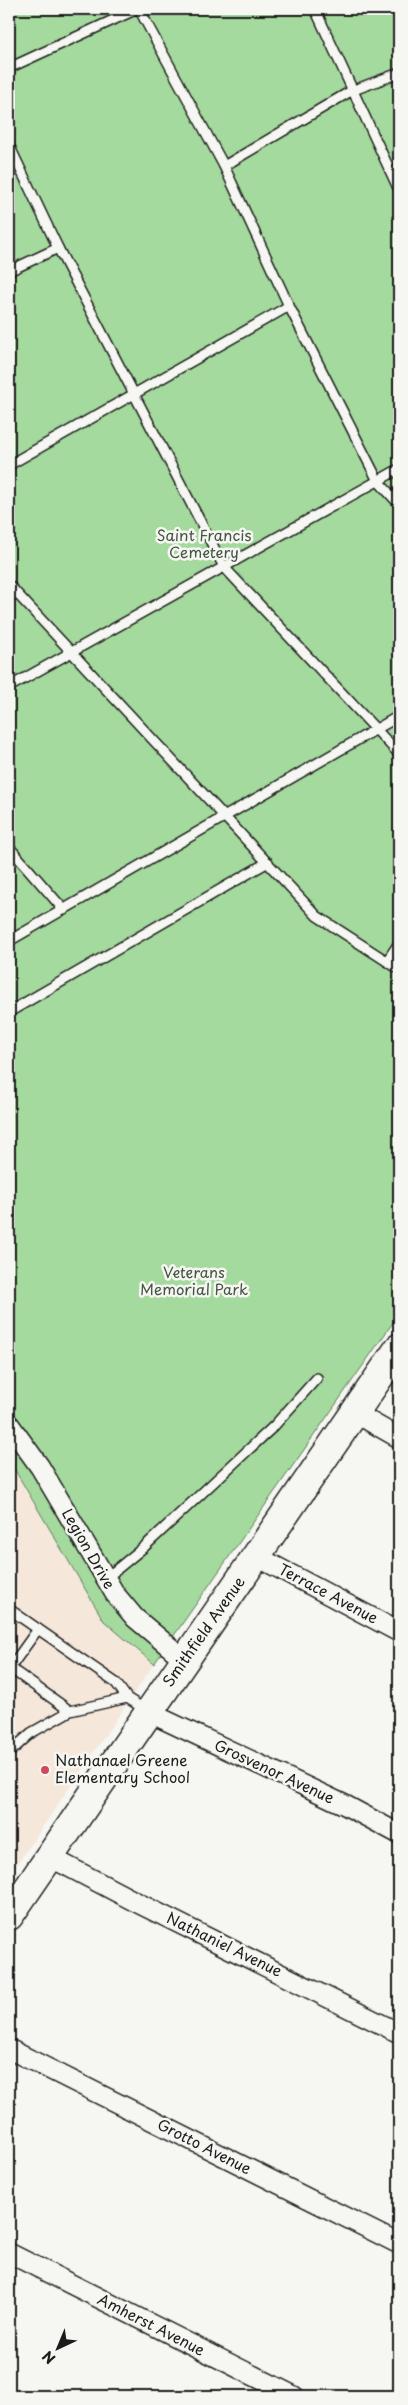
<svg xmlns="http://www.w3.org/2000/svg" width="408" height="2405" font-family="'Playpen Sans',sans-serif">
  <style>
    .built { fill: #f5e7da }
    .green { fill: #a4da9d; stroke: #607b5c }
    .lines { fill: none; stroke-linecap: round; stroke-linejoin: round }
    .service-casing { stroke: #1c1c1c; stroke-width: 12 }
    .minor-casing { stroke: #1c1c1c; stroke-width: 22 }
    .primary-casing { stroke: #1c1c1c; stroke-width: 31 }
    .service { stroke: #f6f6f2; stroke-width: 9 }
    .minor { stroke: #f6f6f2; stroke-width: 19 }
    .primary { stroke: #f6f6f2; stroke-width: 28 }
    .poi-dot { fill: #d1495b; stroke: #f6f6f2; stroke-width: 2 }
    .labels { text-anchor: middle; stroke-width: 5; stroke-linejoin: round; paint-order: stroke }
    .park-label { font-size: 15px; fill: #455543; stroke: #f6f6f2 }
    .street-label { font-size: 15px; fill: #1c1c1c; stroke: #f6f6f2 }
    .poi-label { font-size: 15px; fill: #1c1c1c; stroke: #f6f6f2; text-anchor: start }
  </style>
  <rect width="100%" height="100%" fill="#f6f6f2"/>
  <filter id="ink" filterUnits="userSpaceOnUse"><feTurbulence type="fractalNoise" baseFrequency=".02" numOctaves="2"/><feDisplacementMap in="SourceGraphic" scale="10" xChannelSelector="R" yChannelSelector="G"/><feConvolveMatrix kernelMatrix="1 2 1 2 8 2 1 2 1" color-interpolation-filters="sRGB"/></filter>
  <g filter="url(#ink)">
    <polygon class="built" points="12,1467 104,1621 154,1664 9,1876 9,1470"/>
    <polygon class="green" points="9,9 399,9 399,1314 154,1664 104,1621 13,1467 9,1470"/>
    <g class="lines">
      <defs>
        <g id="service">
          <polyline points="139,9 224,166 289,306 378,481 399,504"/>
          <polyline points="315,9 399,190"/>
          <polyline points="9,68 137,9"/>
          <polyline points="9,145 58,248 224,567 399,754"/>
          <polyline points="224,166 351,91 399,73"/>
          <polyline points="9,271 58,248"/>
          <polyline points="9,465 289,306"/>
          <polyline points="9,585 317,916 399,969"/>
          <polyline points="9,687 399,469"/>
          <polyline points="9,847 64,910"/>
          <polyline points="9,941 399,716"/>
          <polyline points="387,961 399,943"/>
          <polyline points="9,1012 268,862"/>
          <polyline points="105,1579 144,1547 274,1426 317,1378"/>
          <polyline points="9,1609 116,1683 127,1698 146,1710"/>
          <polyline points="38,1629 10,1668 70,1711"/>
          <polyline points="9,1753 31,1733 70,1711 127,1698"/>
        </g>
        <g id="minor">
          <polyline points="355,1413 399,1438"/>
          <polyline points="9,1424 40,1467 115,1594 135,1618 184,1659"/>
          <polyline points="256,1556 399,1632"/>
          <polyline points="148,1712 345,1805 399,1834"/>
          <polyline points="50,1857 134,1901 399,2033"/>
          <polyline points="9,2049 399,2244"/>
          <polyline points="9,2253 294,2396"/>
        </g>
        <polyline id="primary" points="9,1916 399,1348"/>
      </defs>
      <use href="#service" class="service-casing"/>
      <use href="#minor" class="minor-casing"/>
      <use href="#primary" class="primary-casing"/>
      <use href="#service" class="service"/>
      <use href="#minor" class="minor"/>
      <use href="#primary" class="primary"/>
    </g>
  </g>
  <circle class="poi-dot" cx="45" cy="1770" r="5"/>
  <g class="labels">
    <g class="park-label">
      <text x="204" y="541">Saint Francis<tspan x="204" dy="17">Cemetery</tspan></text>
      <text x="194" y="1278">Veterans<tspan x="194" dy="17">Memorial Park</tspan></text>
    </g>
    <g class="street-label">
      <text transform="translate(88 1549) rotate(60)" y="5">Legion Drive</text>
      <text transform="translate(328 1594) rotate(28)" y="5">Terrace Avenue</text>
      <text transform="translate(204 1632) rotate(-55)" y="5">Smithfield Avenue</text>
      <text transform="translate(274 1772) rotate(25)" y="5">Grosvenor Avenue</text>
      <text transform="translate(224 1945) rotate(26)" y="5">Nathaniel Avenue</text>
      <text transform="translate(204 2147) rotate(27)" y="5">Grotto Avenue</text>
      <text transform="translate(151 2325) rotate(27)" y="5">Amherst Avenue</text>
    </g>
    <g class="poi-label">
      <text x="55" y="1766">Nathanael Greene<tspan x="55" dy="17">Elementary School</tspan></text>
    </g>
  </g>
  <rect width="408" height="2405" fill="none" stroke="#f6f6f2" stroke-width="30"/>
  <rect x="15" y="15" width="378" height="2375" fill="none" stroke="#1c1c1c" stroke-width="2" filter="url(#ink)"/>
  <g transform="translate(58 2348) rotate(224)" stroke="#f6f6f2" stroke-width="4" paint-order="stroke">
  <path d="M0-4L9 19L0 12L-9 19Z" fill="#1c1c1c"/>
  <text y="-8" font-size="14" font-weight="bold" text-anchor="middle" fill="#1c1c1c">N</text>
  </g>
</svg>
